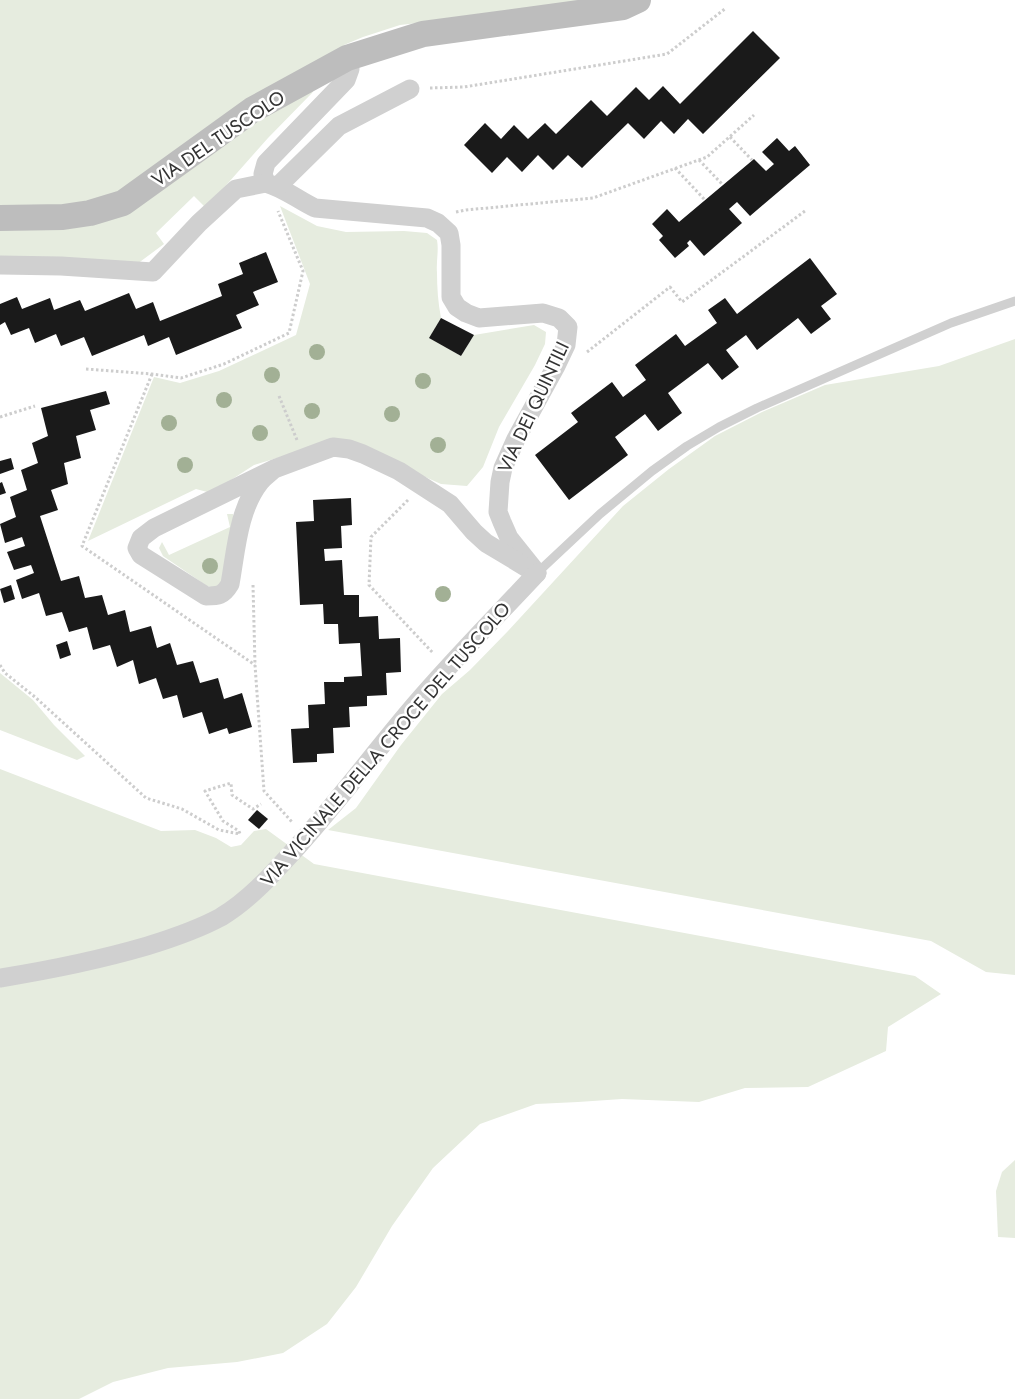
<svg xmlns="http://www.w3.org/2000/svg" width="1015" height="1399" font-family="Jost,sans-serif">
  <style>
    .green { fill: #e6ecdf }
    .building { fill: #1a1a1a }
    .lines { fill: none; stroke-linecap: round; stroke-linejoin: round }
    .path { stroke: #cdcdcd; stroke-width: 3; stroke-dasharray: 2.5 2.5; stroke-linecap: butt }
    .lane { stroke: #d0d0d0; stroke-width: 9 }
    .street { stroke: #d0d0d0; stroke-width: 19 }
    .secondary { stroke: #bdbdbd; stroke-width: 26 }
    .tree { fill: #a2b095 }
    .labels { text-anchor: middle; stroke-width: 5; stroke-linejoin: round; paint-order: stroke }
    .street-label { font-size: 19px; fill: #333; stroke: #fff }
  </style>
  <rect width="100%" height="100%" fill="#fff"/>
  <g class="green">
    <polygon points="0,0 621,0 400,25 363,37 344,45 312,93 268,138 206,208 194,196 156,233 164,244 129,270 0,266"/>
    <path d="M 280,206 L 317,226 L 346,232 L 404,231 L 427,233 L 437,240 C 439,251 436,261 437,273 C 437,287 438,303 441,318 L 430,337 L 461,356 L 474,335 L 534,325 L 546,332 L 545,344 L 535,365 L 499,427 L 483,467 L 467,486 L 441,484 L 414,472 L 333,441 L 254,465 L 211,493 L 196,489 L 88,541 L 154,377 L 180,383 L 219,371 L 296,335 L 310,284 Z"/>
    <polygon points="1015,339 1015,975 986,972 931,941 328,830 356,808 401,745 442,694 470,670 508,631 623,506 669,469 715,436 762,412 825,385 939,366"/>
    <polygon points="227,514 233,514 235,520 225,579 215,588 207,586 163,556 159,548 162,542 169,555 230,527"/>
    <polygon points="0,673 33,700 54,725 85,756 77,760 0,730"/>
    <polygon points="0,769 161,831 195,830 216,838 231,847 241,845 254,831 266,829 314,864 915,976 941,994 888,1027 886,1051 808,1087 745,1088 699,1102 622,1099 578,1102 536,1104 480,1124 433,1168 392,1226 356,1287 327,1324 283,1353 237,1362 168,1368 113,1382 79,1399 0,1399"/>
    <polygon points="1015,1160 1015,1238 998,1237 996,1191 1002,1172"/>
  </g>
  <g class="building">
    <polygon points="753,31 780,58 703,134 688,119 674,134 661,121 644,139 628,123 582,168 568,155 553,170 538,155 522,172 507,157 492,173 464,145 485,123 501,139 514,125 528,139 545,123 556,134 591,100 607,116 636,87 649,100 663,86 680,104"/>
    <polygon points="777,138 789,151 795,146 810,165 750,216 737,202 729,209 742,223 704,256 690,240 687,243 689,246 675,258 659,240 663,236 652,224 667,209 679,222 754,159 766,171 774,164 762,152"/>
    <polygon points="266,252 278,282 253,292 259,305 236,315 242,328 176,355 169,337 148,346 144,335 92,356 84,337 61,346 56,334 35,343 29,328 11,335 5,322 0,325 0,304 17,297 22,309 50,298 54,310 80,300 85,311 129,293 136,309 153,302 160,321 222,296 218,284 243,274 239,263"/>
    <polygon points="810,258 837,294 821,306 831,319 811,334 798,318 757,350 746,335 726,350 739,367 722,380 708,363 668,393 682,413 658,431 645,414 615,437 628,455 569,500 535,455 578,422 571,413 612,382 623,397 646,380 635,365 676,334 685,346 717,323 708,310 725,298 737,314"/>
    <polygon points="441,318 474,335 461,356 429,338"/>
    <polygon points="106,391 110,404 90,410 96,430 76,436 81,458 64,463 68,484 51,490 58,510 40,516 61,581 79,576 85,598 102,595 108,615 125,610 130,632 151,626 157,648 170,643 177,665 193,661 200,683 218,678 224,699 242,693 252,727 229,734 227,728 209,734 202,712 183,718 177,695 163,699 156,678 139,684 133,660 117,667 110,645 93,650 87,627 69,632 62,612 46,616 39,593 22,599 16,580 34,573 31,565 14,570 7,552 25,546 22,537 5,543 0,524 16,517 10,497 27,490 21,470 38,463 32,443 48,436 41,408"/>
    <polygon points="11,458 14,469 0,474 0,461"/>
    <polygon points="2,482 6,493 0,495 0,483"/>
    <polygon points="351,498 352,525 341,526 342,548 324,549 325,561 342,560 344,595 359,595 359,617 378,616 379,639 400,638 401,672 386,673 387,695 367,696 367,706 349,707 350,727 333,728 334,753 317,754 317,762 293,763 291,729 309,728 308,705 325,704 324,682 344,682 344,677 362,676 360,643 339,644 338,624 324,624 323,604 300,605 296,522 314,521 313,500"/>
    <polygon points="11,585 15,599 4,603 0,589"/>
    <polygon points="67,641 71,655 60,659 56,645"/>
    <polygon points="257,810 268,819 259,829 248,820"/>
  </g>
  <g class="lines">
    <g class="path">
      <polyline points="430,88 464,87 667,54 726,8"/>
      <polyline points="730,137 752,160"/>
      <polyline points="699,160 723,185"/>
      <polyline points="675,168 705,200"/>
      <polyline points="456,212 466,210 593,198 707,157 754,115"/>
      <polyline points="587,352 670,287 682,302 805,211"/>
      <polyline points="86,369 152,374 181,378 224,364 289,333 303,271 278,211"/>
      <polyline points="152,374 82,546 255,665"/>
      <polyline points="279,396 297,440"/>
      <polyline points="0,417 35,406"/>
      <polyline points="408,500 371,537 369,585 433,653"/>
      <polyline points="253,585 255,665 264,791 292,822"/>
      <polyline points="0,665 5,673 35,697 146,798 182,809 219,830 240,834 239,831 223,821 205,791 231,783 232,795 253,809 261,804"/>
    </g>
    <polyline class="lane" points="537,573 600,514 652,471 687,446 719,427 757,408 951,323 1015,301"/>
    <g class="street">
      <path d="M 347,58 L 350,69 L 346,80 L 266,163 L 263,174 L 266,183 C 284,188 298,200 315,208 L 427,218 L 438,223 L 449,233 L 451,245 L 451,297 L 457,307 L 466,313 L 479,318 L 543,313 L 559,318 L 568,327 L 566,345 L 556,366 L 516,439 L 503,468 L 500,482 L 498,512 L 502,522 L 509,538 L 537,573"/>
      <polyline points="278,186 339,126 410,89"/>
      <polyline points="0,265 61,266 153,272 199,223 236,189 266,183"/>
      <path d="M 274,469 C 270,473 264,477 260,482 C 238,510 236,551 230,584 C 223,596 218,596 206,596 L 141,555 L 137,548 L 141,538 L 154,528 L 274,469 L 333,447 L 349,449 L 363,454 L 399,471 L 450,504 L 474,532 L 486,543 L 529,569"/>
      <path d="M 0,978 C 50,970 99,960 147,946 C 173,938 197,930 221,917 C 251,899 275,871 298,846 C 339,800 375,752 414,706 C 453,660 496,617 537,573"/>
    </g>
    <polyline class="secondary" points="0,218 63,217 90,213 123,203 252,110 347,58 423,34 623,7 638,0"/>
  </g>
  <g class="tree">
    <circle cx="317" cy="352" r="8"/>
    <circle cx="272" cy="375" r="8"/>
    <circle cx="423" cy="381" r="8"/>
    <circle cx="224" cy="400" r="8"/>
    <circle cx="312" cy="411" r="8"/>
    <circle cx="392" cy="414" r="8"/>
    <circle cx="169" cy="423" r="8"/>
    <circle cx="260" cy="433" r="8"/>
    <circle cx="438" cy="445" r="8"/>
    <circle cx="185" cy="465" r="8"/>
    <circle cx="210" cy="566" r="8"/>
    <circle cx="443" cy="594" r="8"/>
  </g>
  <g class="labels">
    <g class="street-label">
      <text transform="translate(218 138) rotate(-34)" y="7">VIA DEL TUSCOLO</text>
      <text transform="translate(533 407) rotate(-65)" y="7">VIA DEI QUINTILI</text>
      <text transform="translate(385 744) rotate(-49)" y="7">VIA VICINALE DELLA CROCE DEL TUSCOLO</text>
    </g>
  </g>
</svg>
